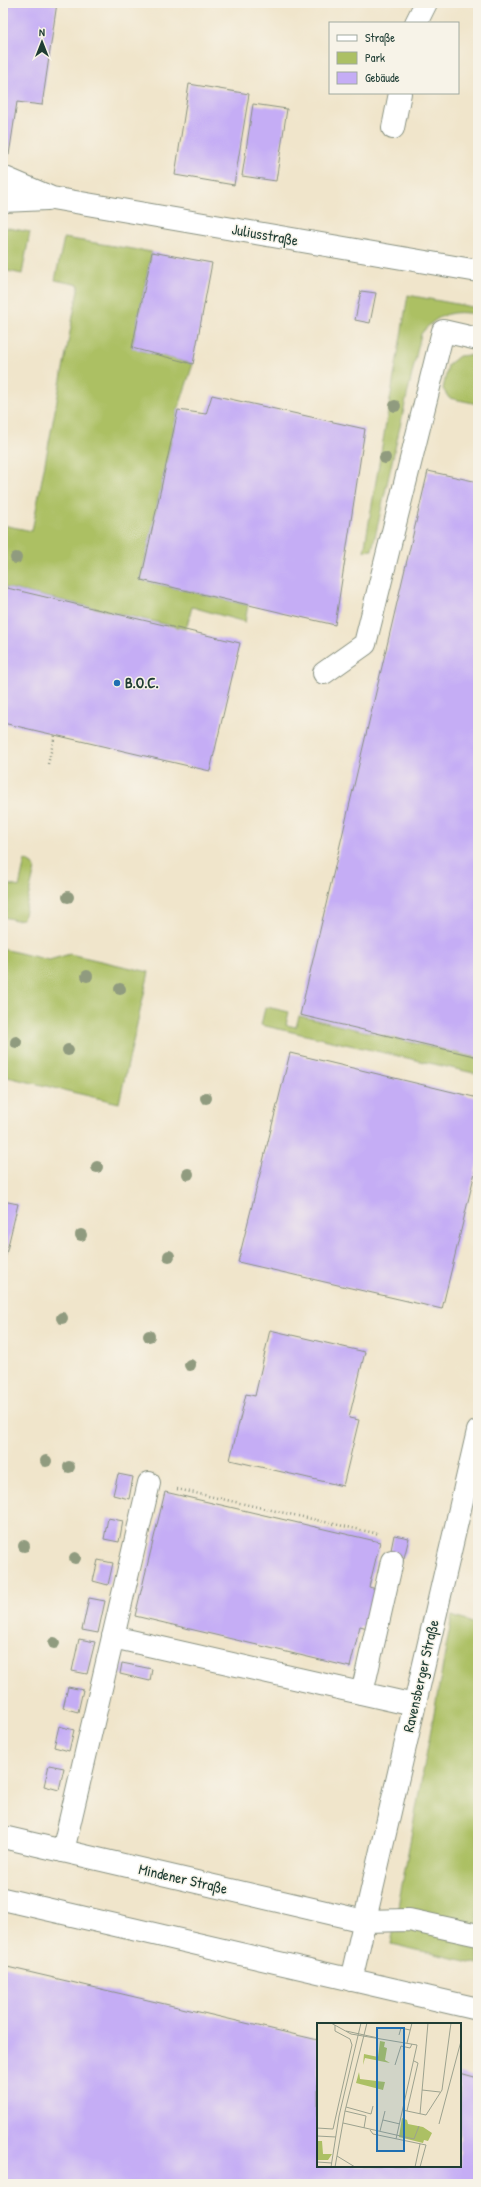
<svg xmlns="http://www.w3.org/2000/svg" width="481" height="2187" font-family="'Patrick Hand',sans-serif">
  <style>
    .green { fill: #acc064; stroke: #667e4c }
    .building { fill: #c5adf5 }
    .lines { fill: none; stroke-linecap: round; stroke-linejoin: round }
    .minor-casing { stroke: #889180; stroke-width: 24 }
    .path { stroke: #889180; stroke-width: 2.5; stroke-dasharray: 1 3; stroke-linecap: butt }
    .minor { stroke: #fff; stroke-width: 22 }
    .tree { fill: #909b7f }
    .poi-dot { fill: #1f6fb2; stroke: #f7f3e8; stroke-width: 1.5 }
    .labels { text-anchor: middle; stroke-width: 3; stroke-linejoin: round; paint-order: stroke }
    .street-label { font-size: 15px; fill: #1f3d34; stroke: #f7f3e8 }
    .poi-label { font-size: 15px; font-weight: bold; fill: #1f3d34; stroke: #f7f3e8; text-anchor: start }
    .inset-road { fill: none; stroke: #9ca28f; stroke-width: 1 }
    .view { fill: #1f6fb2; fill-opacity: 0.15; stroke: #1f6fb2; stroke-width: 2 }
    .inset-edge { fill: none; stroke: #1f3d34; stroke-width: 2 }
  </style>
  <rect width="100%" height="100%" fill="#f7f3e8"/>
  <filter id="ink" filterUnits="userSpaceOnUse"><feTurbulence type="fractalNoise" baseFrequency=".025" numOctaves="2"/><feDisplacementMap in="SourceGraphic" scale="8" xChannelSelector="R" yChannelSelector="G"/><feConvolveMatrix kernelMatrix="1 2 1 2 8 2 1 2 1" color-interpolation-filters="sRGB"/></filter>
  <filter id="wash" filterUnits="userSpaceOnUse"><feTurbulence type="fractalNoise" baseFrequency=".012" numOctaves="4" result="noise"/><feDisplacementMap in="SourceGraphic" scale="16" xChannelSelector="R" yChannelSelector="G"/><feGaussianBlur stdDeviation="0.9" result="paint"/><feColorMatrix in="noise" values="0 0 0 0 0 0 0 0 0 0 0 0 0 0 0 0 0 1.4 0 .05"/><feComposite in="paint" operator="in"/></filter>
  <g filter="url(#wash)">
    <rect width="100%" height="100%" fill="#f0e5cb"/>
    <g class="green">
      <polygon points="3,227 30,232 22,274 3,270"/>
      <polygon points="64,238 152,252 132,348 193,364 178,410 141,580 248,605 245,622 192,607 186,629 3,587 3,525 32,531 79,285 55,280"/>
      <path d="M 408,295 L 478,308 L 478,315 C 453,309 437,314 421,334 L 372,550 L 364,551 Z"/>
      <polygon points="468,355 478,358 478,404 449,398 443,389 448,365 459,356"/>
      <polygon points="25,860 32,864 35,869 23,919 16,920 3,917 3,883 19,887"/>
      <polygon points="3,949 49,960 70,954 149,972 119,1103 3,1076"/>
      <polygon points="267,1007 289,1012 286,1025 296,1027 299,1016 478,1058 478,1074 261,1025 265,1008"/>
      <polygon points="452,1616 478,1625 478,1964 391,1944"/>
    </g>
    <g id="blocks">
      <g class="building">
        <polygon points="3,3 57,3 42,105 17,102 9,155 3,154"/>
        <polygon points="189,84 249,94 234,185 175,175"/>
        <polygon points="253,104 287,109 276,181 242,176"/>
        <polygon points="152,252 212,263 193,364 132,348"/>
        <polygon points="361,291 376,293 370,323 355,320"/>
        <polygon points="212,395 365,429 335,625 141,580 178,410 206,414"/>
        <polygon points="428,471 478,482 478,1057 300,1015"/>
        <polygon points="3,587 240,643 210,771 3,723"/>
        <polygon points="290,1053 478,1098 478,1160 442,1309 238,1262"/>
        <polygon points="3,1201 18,1204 4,1263 3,1263"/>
        <polygon points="270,1330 365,1352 349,1418 359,1420 343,1486 230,1460 246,1394 255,1396"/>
        <polygon points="118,1474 133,1477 129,1499 113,1495"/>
        <polygon points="165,1492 380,1542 369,1587 384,1591 375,1630 360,1626 350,1667 135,1616"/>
        <polygon points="108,1518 123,1521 119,1542 104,1539"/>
        <polygon points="394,1535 409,1538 404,1558 390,1555"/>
        <polygon points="98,1560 113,1563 108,1585 93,1581"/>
        <polygon points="89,1598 105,1601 98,1633 82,1630"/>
        <polygon points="79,1639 95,1642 87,1674 72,1671"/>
        <polygon points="122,1663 152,1669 150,1681 120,1674"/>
        <polygon points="68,1687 83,1690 78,1712 63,1708"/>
        <polygon points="59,1726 74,1730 69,1751 54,1747"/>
        <polygon points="49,1765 64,1768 59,1790 44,1786"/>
        <polygon points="3,1966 318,2040 318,2166 460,2166 460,2073 478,2078 478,2184 3,2184"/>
      </g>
    </g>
  </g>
  <g filter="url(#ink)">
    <use href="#blocks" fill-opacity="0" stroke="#889180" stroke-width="1"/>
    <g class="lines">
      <defs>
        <g id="minor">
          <polyline points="416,23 426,3"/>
          <polyline points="393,128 400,93"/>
          <polyline points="3,177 52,198 478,271"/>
          <polyline points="3,201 47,199"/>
          <polyline points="324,673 365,644 443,331 478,339"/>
          <polyline points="113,1637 414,1705"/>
          <polyline points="362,1693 392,1561"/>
          <polyline points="3,1837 364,1921 409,1920 478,1935"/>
          <polyline points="63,1851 149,1483"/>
          <polyline points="3,1899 478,2009"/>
          <polyline points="351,1980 478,1431"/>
        </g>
      </defs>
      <use href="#minor" class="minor-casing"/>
      <g class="path">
        <polyline points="48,764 55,735"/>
        <polyline points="177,1489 379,1534"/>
      </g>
      <use href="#minor" class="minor"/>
    </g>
    <g class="tree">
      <circle cx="395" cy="406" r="6"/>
      <circle cx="385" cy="458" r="6"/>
      <circle cx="16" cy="558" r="6"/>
      <circle cx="68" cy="897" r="6"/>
      <circle cx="87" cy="976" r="6"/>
      <circle cx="120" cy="989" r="6"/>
      <circle cx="16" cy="1042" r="6"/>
      <circle cx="68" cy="1050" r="6"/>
      <circle cx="206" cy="1098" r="6"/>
      <circle cx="97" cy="1167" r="6"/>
      <circle cx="188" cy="1174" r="6"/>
      <circle cx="81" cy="1235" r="6"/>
      <circle cx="169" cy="1256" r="6"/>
      <circle cx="62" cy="1318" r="6"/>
      <circle cx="149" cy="1336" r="6"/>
      <circle cx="190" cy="1365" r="6"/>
      <circle cx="46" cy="1461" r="6"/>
      <circle cx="69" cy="1467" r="6"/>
      <circle cx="24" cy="1546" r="6"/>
      <circle cx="75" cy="1558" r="6"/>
      <circle cx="54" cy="1643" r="6"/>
    </g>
  </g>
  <circle class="poi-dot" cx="117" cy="683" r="4"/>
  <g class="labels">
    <g class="street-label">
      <text transform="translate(265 235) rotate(10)" y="5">Juliusstraße</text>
      <text transform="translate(421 1676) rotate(-77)" y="5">Ravensberger Straße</text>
      <text transform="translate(183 1879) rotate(13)" y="5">Mindener Straße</text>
    </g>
    <g class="poi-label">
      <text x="125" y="688">B.O.C.</text>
    </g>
  </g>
  <g transform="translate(317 2023)">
    <rect width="144" height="144" fill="#f0e5cb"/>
    <path d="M 63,18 L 68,19 L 67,24 L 70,25 L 68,37 L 73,40 L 48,35 L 46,42 L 47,31 L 61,34 ZM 42,49 L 43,56 L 68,59 L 66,67 L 39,60 ZM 85,95 L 90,97 L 91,101 L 106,104 L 115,110 L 111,118 L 107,117 L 106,120 L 82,114 ZM 0,118 L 5,118 L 6,131 L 15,131 L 11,137 L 0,137 Z" fill="#acc064"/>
    <path class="inset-road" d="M 14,0 L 34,11 L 100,22 L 79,116M 29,8 L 61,15M 82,12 L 84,5 L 93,7M 90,20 L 95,0M 78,42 L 84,23 L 93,25 L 95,21M 105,67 L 123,69M 29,84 L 54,91 L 56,83M 86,87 L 90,88 L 101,40 L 97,38M 28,88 L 49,93 L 47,105M 90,88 L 109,92 L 125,67 L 134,0M 103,91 L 111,0M 66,97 L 83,101M 26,100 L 97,116 L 102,103M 122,101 L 144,18M 0,105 L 16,106 L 35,22 L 33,16 L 18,8 L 18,2M 53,107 L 56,111 L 109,122 L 103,144M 63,108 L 68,88M 0,113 L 19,114M 20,133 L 38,144M 0,139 L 15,140M 14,144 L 22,93 L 44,0M 18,144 L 28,88 L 50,0M 98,144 L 103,121"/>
    <path class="view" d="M 60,5 L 87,5 L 87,128 L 60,128 Z"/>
    <rect width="144" height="144" class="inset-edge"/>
  </g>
  <rect width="481" height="2187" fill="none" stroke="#f7f3e8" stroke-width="16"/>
  <rect x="329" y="22" width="130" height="72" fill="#f7f3e8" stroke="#a1aaa0"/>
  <rect x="337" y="35" width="20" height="6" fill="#ffffff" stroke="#a1aaa0"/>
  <text x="365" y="42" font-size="12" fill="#1f3d34">Straße</text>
  <rect x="337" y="52" width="20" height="12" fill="#acc064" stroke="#a1aaa0"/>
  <text x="365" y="62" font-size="12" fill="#1f3d34">Park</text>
  <rect x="337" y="72" width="20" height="12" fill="#c5adf5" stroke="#a1aaa0"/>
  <text x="365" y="82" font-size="12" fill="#1f3d34">Gebäude</text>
  <g transform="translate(42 42)" stroke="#f7f3e8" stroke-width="3" paint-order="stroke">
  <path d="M0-3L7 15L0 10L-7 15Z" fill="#1f3d34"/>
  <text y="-6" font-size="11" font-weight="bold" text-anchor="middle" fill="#1f3d34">N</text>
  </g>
</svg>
